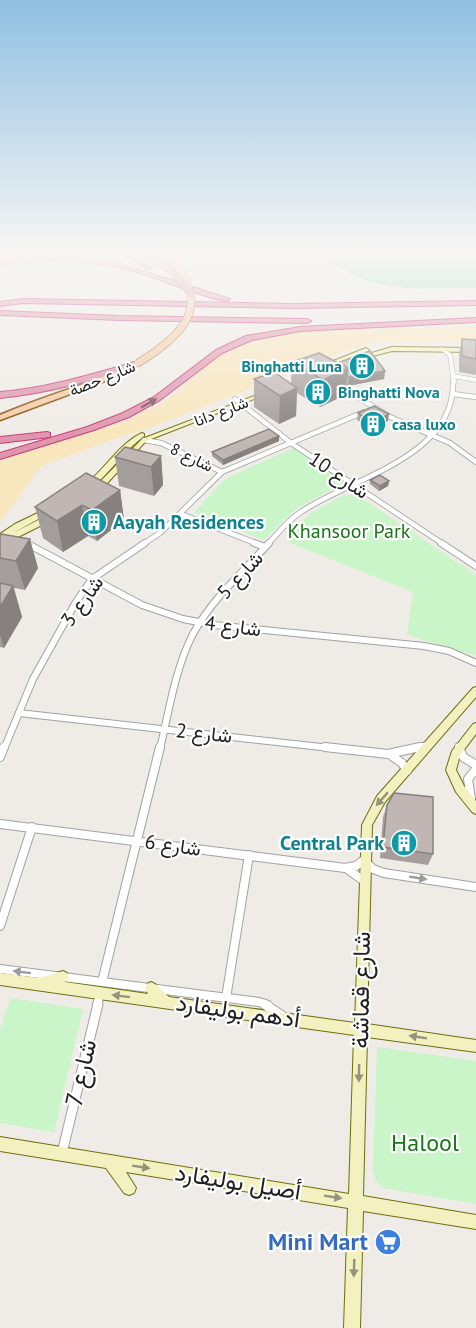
<svg xmlns="http://www.w3.org/2000/svg" width="476" height="1328" font-family="'PT Sans',Vazirmatn,sans-serif">
  <style>
    .sand { fill: #f8e6bc }
    .park { fill: #caf5c9 }
    .pitch { fill: #8dd7b2 }
    .lines { fill: none; stroke-linecap: round; stroke-linejoin: round }
    .street-far4-casing { stroke: #a1a1a1; stroke-width: 5 }
    .street-far3-casing { stroke: #a1a1a1; stroke-width: 6 }
    .street-far2-casing { stroke: #a1a1a1; stroke-width: 8 }
    .street-far1-casing { stroke: #a1a1a1; stroke-width: 10 }
    .street-casing { stroke: #a1a1a1; stroke-width: 11 }
    .secondary-casing { stroke: #6e6e0f; stroke-width: 2 }
    .primary-casing { stroke: #8d560e; stroke-width: 3 }
    .highway-casing { stroke: #cb3779; stroke-width: 2 }
    .street-far4 { stroke: #fff; stroke-width: 4 }
    .street-far3 { stroke: #fff; stroke-width: 4.5 }
    .street-far2 { stroke: #fff; stroke-width: 6 }
    .street-far1 { stroke: #fff; stroke-width: 8 }
    .street { stroke: #fff; stroke-width: 9 }
    .secondary { fill: #f4f1c1; fill-rule: evenodd }
    .primary { fill: #f3cba8; fill-rule: evenodd }
    .highway { fill: #df96ac; fill-rule: evenodd }
    .primary-bridge-casing { stroke: #8d560e; stroke-width: 8; stroke-linecap: butt }
    .highway-bridge-casing { stroke: #cb3779; stroke-width: 9; stroke-linecap: butt }
    .primary-bridge { stroke: #f3cba8; stroke-width: 7 }
    .highway-bridge { stroke: #df96ac; stroke-width: 8 }
    .wall { fill: #a59d9b }
    .shaded-wall { fill: #86807e }
    .building { fill: #c0b7b4; stroke: #86807e; stroke-width: 1.5 }
    .oneway { fill: #76555f }
    .oneway2 { fill: #959379 }
    .oneway3 { fill: #9b9b9b }
    .labels { text-anchor: middle; stroke-width: 4.5; stroke-linejoin: round; paint-order: stroke }
    .far-culture-label { font-size: 16px; font-weight: bold; fill: #0d838f; stroke: #fff; text-anchor: start }
    .far-street-label { font-size: 16px; fill: #202020; stroke: #fff }
    .street-label { font-size: 20px; fill: #202020; stroke: #fff }
    .culture-label { font-size: 20px; font-weight: bold; fill: #0d838f; stroke: #fff; text-anchor: start }
    .park-label { font-size: 20px; fill: #187516; stroke: #fff }
    .near-street-label { font-size: 24px; fill: #202020; stroke: #fff }
    .near-park-label { font-size: 24px; fill: #187516; stroke: #fff }
    .near-shop-label { font-size: 24px; font-weight: bold; fill: #366cbe; stroke: #fff; text-anchor: end }
  </style>
  <rect width="100%" height="100%" fill="#efece7"/>
  <path class="sand" d="M 476,326 L 476,342 L 378,342 L 358,347 L 136,433 L 128,434 L 41,466 L 0,522 L 0,460 C 52,441 107,432 156,406 C 189,389 207,356 244,342 C 278,330 317,331 352,330 C 394,329 435,327 476,326 Z"/>
  <g class="park">
    <polygon points="298,446 348,481 297,508 264,540 194,513 219,485 229,477"/>
    <polygon points="344,495 357,495 476,575 476,656 407,635 413,592 290,543 290,532 311,513"/>
    <polygon points="11,998 83,1009 54,1132 0,1123 0,1029"/>
    <polygon points="377,1047 476,1061 476,1204 383,1188 376,1182 373,1172"/>
  </g>
  <path class="pitch" d="M 313,252 L 340,252 L 355,257 L 377,252 L 476,252 L 476,288 C 439,288 401,292 366,280 C 347,274 330,262 313,252 Z"/>
  <g class="lines">
    <defs>
      <g id="street-far4">
        <polyline points="442,349 450,355 454,382"/>
        <polyline points="453,376 476,380"/>
      </g>
      <g id="street-far3">
        <polyline points="341,387 390,417 450,443 476,462"/>
        <polyline points="453,394 476,397"/>
        <polyline points="235,399 291,443 443,544"/>
        <polyline points="144,440 161,443 222,472"/>
        <polyline points="181,514 258,544"/>
        <polyline points="26,543 28,544"/>
        <polyline points="143,544 160,533 222,472 364,412"/>
        <path d="M 268,544 C 278,533 288,520 301,512 C 351,478 456,457 453,381"/>
      </g>
      <g id="street-far2">
        <polyline points="26,543 142,605 183,619 214,625 424,646 449,651 476,663"/>
        <polyline points="254,543 265,547"/>
        <polyline points="441,543 476,566"/>
        <polyline points="19,713 339,749"/>
        <polyline points="4,749 33,679 76,602 92,579 145,543"/>
        <path d="M 160,749 C 169,711 175,669 193,634 C 212,599 243,572 269,543"/>
        <polyline points="416,749 426,745"/>
      </g>
      <g id="street-far1">
        <polyline points="325,747 388,754 420,747"/>
        <polyline points="459,747 463,757 476,765"/>
        <polyline points="389,754 402,763 407,771"/>
        <polyline points="0,757 4,747"/>
        <polyline points="471,799 468,779 476,769"/>
        <polyline points="0,824 345,868 356,866 364,860 373,869 384,873 476,887"/>
        <polyline points="346,868 364,881"/>
        <polyline points="0,926 32,827"/>
        <polyline points="0,969 259,1002 268,1005"/>
        <polyline points="102,982 160,747"/>
        <polyline points="226,998 249,855"/>
        <polyline points="97,1005 100,994"/>
      </g>
      <g id="street">
        <polyline points="264,1004 284,1017"/>
        <polyline points="62,1153 98,1004"/>
      </g>
      <g id="secondary">
        <polygon points="392,347 476,348 476,352 392,351 361,359 358,357"/>
        <polygon points="366,348 369,350 368,351 328,366 323,365"/>
        <polygon points="262,393 267,394 146,441 100,491 97,491 93,489 142,439"/>
        <path d="M 142,433 L 144,434 L 144,436 C 124,451 110,472 92,488 L 86,488 L 86,484 C 105,469 120,443 142,433 Z"/>
        <polygon points="44,510 50,510 51,512 13,533 46,516 52,516 52,520 16,538 3,553 0,554 0,546 9,535 0,541 0,534 15,524"/>
        <polygon points="476,687 476,697 385,802 372,825 367,1024 476,1040 476,1052 367,1037 363,1196 476,1215 476,1229 363,1211 360,1328 344,1328 348,1208 126,1172 136,1188 134,1193 129,1195 124,1193 106,1168 0,1151 0,1137 349,1194 354,1035 0,985 0,973 39,978 63,971 67,973 69,977 65,982 148,994 145,988 147,984 151,982 155,984 169,997 355,1023 362,825 377,796 473,688"/>
        <polygon points="476,723 476,734 460,755 456,770 464,786 476,801 476,814 472,812 456,792 446,770 452,751 473,724"/>
      </g>
      <g id="primary">
        <polygon points="18,252 30,252 0,260 0,256"/>
        <polygon points="163,252 169,252 177,263 176,264 172,264"/>
        <path d="M 134,363 L 140,364 L 105,381 L 0,420 L 0,415 C 44,396 90,384 134,363 Z"/>
      </g>
      <g id="highway">
        <polygon points="122,252 130,252 151,268 146,269"/>
        <path d="M 52,256 L 87,258 L 121,264 L 230,299 L 226,301 C 194,295 165,280 134,271 C 90,259 45,259 0,264 L 0,260 Z"/>
        <polygon points="23,299 293,304 476,301 476,305 293,308 23,303 0,306 0,302"/>
        <polygon points="0,311 119,316 307,319 311,321 307,323 119,320 0,315"/>
        <polygon points="476,318 476,322 300,331 252,340 222,353 160,400 129,417 94,430 0,459 0,453 87,427 123,413 154,397 216,350 246,336 300,327"/>
        <path d="M 138,361 L 141,361 L 141,365 C 95,380 49,393 0,398 L 0,392 C 48,388 92,374 138,361 Z"/>
        <polygon points="47,432 50,433 50,437 0,443 0,437"/>
      </g>
    </defs>
    <use href="#street-far4" class="street-far4-casing"/>
    <use href="#street-far3" class="street-far3-casing"/>
    <use href="#street-far2" class="street-far2-casing"/>
    <use href="#street-far1" class="street-far1-casing"/>
    <use href="#street" class="street-casing"/>
    <use href="#secondary" class="secondary-casing"/>
    <use href="#primary" class="primary-casing"/>
    <use href="#highway" class="highway-casing"/>
    <use href="#street-far4" class="street-far4"/>
    <use href="#street-far3" class="street-far3"/>
    <use href="#street-far2" class="street-far2"/>
    <use href="#street-far1" class="street-far1"/>
    <use href="#street" class="street"/>
    <use href="#secondary" class="secondary"/>
    <use href="#primary" class="primary"/>
    <use href="#highway" class="highway"/>
    <defs>
      <path id="primary-bridge" d="M 138,363 C 179,338 213,308 174,263"/>
      <polyline id="highway-bridge" points="144,252 172,270 191,293"/>
    </defs>
    <use href="#primary-bridge" class="primary-bridge-casing"/>
    <use href="#highway-bridge" class="highway-bridge-casing"/>
    <use href="#primary-bridge" class="primary-bridge"/>
    <use href="#highway-bridge" class="highway-bridge"/>
  </g>
  <g class="wall">
    <polygon points="462,339 476,340 476,375 459,372 459,354"/>
    <polygon points="292,362 338,363 385,371 384,379 348,386 347,385 345,395 320,407 297,393 296,416 279,424 254,407 254,379 291,383"/>
    <polygon points="358,413 388,421 372,429 357,420"/>
    <polygon points="279,436 279,441 223,465 212,456 212,452"/>
    <polygon points="161,456 163,485 154,496 119,486 115,457"/>
    <polygon points="370,480 389,481 388,486 379,491 370,484"/>
    <polygon points="120,490 124,520 97,541 88,536 63,552 43,538 35,507"/>
    <polygon points="0,536 38,568 25,590 14,588 22,617 4,648 0,647"/>
    <polygon points="387,805 433,854 428,865 380,858 383,817"/>
  </g>
  <g class="shaded-wall">
    <polygon points="348,368 345,395 320,407 323,380"/>
    <polygon points="385,371 384,379 348,386 349,377"/>
    <polygon points="297,388 296,416 279,424 280,396"/>
    <polygon points="389,414 388,421 372,429 373,423"/>
    <polygon points="279,436 279,441 223,465 223,460"/>
    <polygon points="161,456 163,485 154,496 151,467"/>
    <polygon points="389,481 388,486 379,491 380,486"/>
    <polygon points="120,490 124,520 97,541 92,510"/>
    <polygon points="82,505 88,536 63,552 57,521"/>
    <polygon points="30,539 38,568 25,590 16,561"/>
    <polygon points="13,586 22,617 4,648 0,634 0,607"/>
  </g>
  <g class="building">
    <polygon points="462,339 476,340 476,359 462,356"/>
    <polygon points="370,351 385,371 349,377 347,376 348,368 338,363"/>
    <polygon points="319,353 348,368 323,380 292,362"/>
    <polygon points="274,372 297,388 280,396 254,379"/>
    <polygon points="374,406 389,414 373,423 358,413"/>
    <polygon points="269,429 279,436 223,460 212,452"/>
    <polygon points="125,447 161,456 151,467 115,457"/>
    <polygon points="86,473 120,490 92,510 82,505 57,521 35,507"/>
    <polygon points="380,475 389,481 380,486 370,480"/>
    <polygon points="1,534 30,539 16,561 0,558 0,536"/>
    <polygon points="0,583 13,586 0,607"/>
    <polygon points="394,793 433,797 433,854 383,847 387,805"/>
  </g>
  <defs><path id="oneway-solid" d="M-6-.8H1V-3.2L6.5 0L1 3.2V.8H-6Z" transform="scale(1.5)"/></defs>
  <use class="oneway" href="#oneway-solid" transform="translate(149 403) rotate(-30)"/>
  <g class="oneway2">
    <use href="#oneway-solid" transform="translate(382 799) rotate(131)"/>
    <use href="#oneway-solid" transform="translate(121 996) rotate(-173)"/>
    <use href="#oneway-solid" transform="translate(418 1037) rotate(-171)"/>
    <use href="#oneway-solid" transform="translate(359 1073) rotate(91)"/>
    <use href="#oneway-solid" transform="translate(141 1167) rotate(9)"/>
    <use href="#oneway-solid" transform="translate(333 1197) rotate(9)"/>
    <use href="#oneway-solid" transform="translate(354 1268) rotate(92)"/>
  </g>
  <g class="oneway3">
    <use href="#oneway-solid" transform="translate(418 878) rotate(9)"/>
    <use href="#oneway-solid" transform="translate(22 972) rotate(-173)"/>
  </g>
  <linearGradient id="sky" x2="0" y2="1"><stop stop-color="#90c0e2"/><stop offset="0.58" stop-color="#f8f6f4"/><stop offset="1" stop-color="#f8f6f4" stop-opacity="0"/></linearGradient>
  <rect width="476" height="438" fill="url(#sky)"/>
  <defs>
    <symbol id="building-disc" viewBox="-11 -11 22 22"><circle r="9.5" fill="#0f9aa8" stroke="#fff"/><path d="M-4-6H4V6H1V3H-1V6H-4ZM-2.5-4.3h1.7v1.8h-1.7ZM.8-4.3h1.7v1.8H.8ZM-2.5-1h1.7V.8h-1.7ZM.8-1h1.7V.8H.8Z" fill="#fff"/></symbol>
    <symbol id="supermarket-disc" viewBox="-11 -11 22 22"><circle r="9.5" fill="#3f7fe0" stroke="#fff"/><path d="M-6-5.5h2.5l.6 2H6L4.5 2H-2.5L-4.4-4H-6ZM-1.5 3.2a1.3 1.3 0 1 0 .1 0ZM3 3.2a1.3 1.3 0 1 0 .1 0Z" fill="#fff"/></symbol>
  </defs>
  <g fill-rule="evenodd">
    <use href="#building-disc" x="347" y="351" width="30" height="30"/>
    <use href="#building-disc" x="303" y="377" width="30" height="30"/>
    <use href="#building-disc" x="358" y="409" width="30" height="30"/>
    <use href="#building-disc" x="79" y="507" width="30" height="30"/>
    <use href="#building-disc" x="389" y="828" width="30" height="30"/>
    <use href="#supermarket-disc" x="373" y="1227" width="30" height="30"/>
  </g>
  <g class="labels">
    <g class="far-culture-label">
      <text x="342" y="372" text-anchor="end">Binghatti Luna</text>
      <text x="338" y="398">Binghatti Nova</text>
      <text x="392" y="430">casa luxo</text>
    </g>
    <g class="far-street-label">
      <text transform="translate(102 378) rotate(-22)" y="6">شارع حصة</text>
      <text transform="translate(221 411) rotate(-21)" y="6">شارع دانا</text>
      <text transform="translate(192 457) rotate(26)" y="6">شارع 8</text>
    </g>
    <g class="street-label">
      <text transform="translate(339 475) rotate(34)" y="7">شارع 10</text>
      <text transform="translate(240 575) rotate(-47)" y="7">شارع 5</text>
      <text transform="translate(82 601) rotate(-54)" y="7">شارع 3</text>
      <text transform="translate(233 626) rotate(7)" y="7">شارع 4</text>
      <text transform="translate(204 733) rotate(6)" y="7">شارع 2</text>
      <text transform="translate(173 845) rotate(8)" y="7">شارع 6</text>
    </g>
    <g class="culture-label">
      <text x="113" y="529">Aayah Residences</text>
      <text x="384" y="850" text-anchor="end">Central Park</text>
    </g>
    <g class="park-label">
      <text x="349" y="538">Khansoor Park</text>
    </g>
    <g class="near-street-label">
      <text transform="translate(361 990) rotate(-89)" y="8">شارع قماشة</text>
      <text transform="translate(238 1011) rotate(8)" y="8">أدهم بوليفارد</text>
      <text transform="translate(81 1073) rotate(-77)" y="8">شارع 7</text>
      <text transform="translate(238 1182) rotate(9)" y="8">أصيل بوليفارد</text>
    </g>
    <g class="near-park-label">
      <text x="425" y="1151">Halool</text>
    </g>
    <g class="near-shop-label">
      <text x="368" y="1250">Mini Mart</text>
    </g>
  </g>
</svg>
